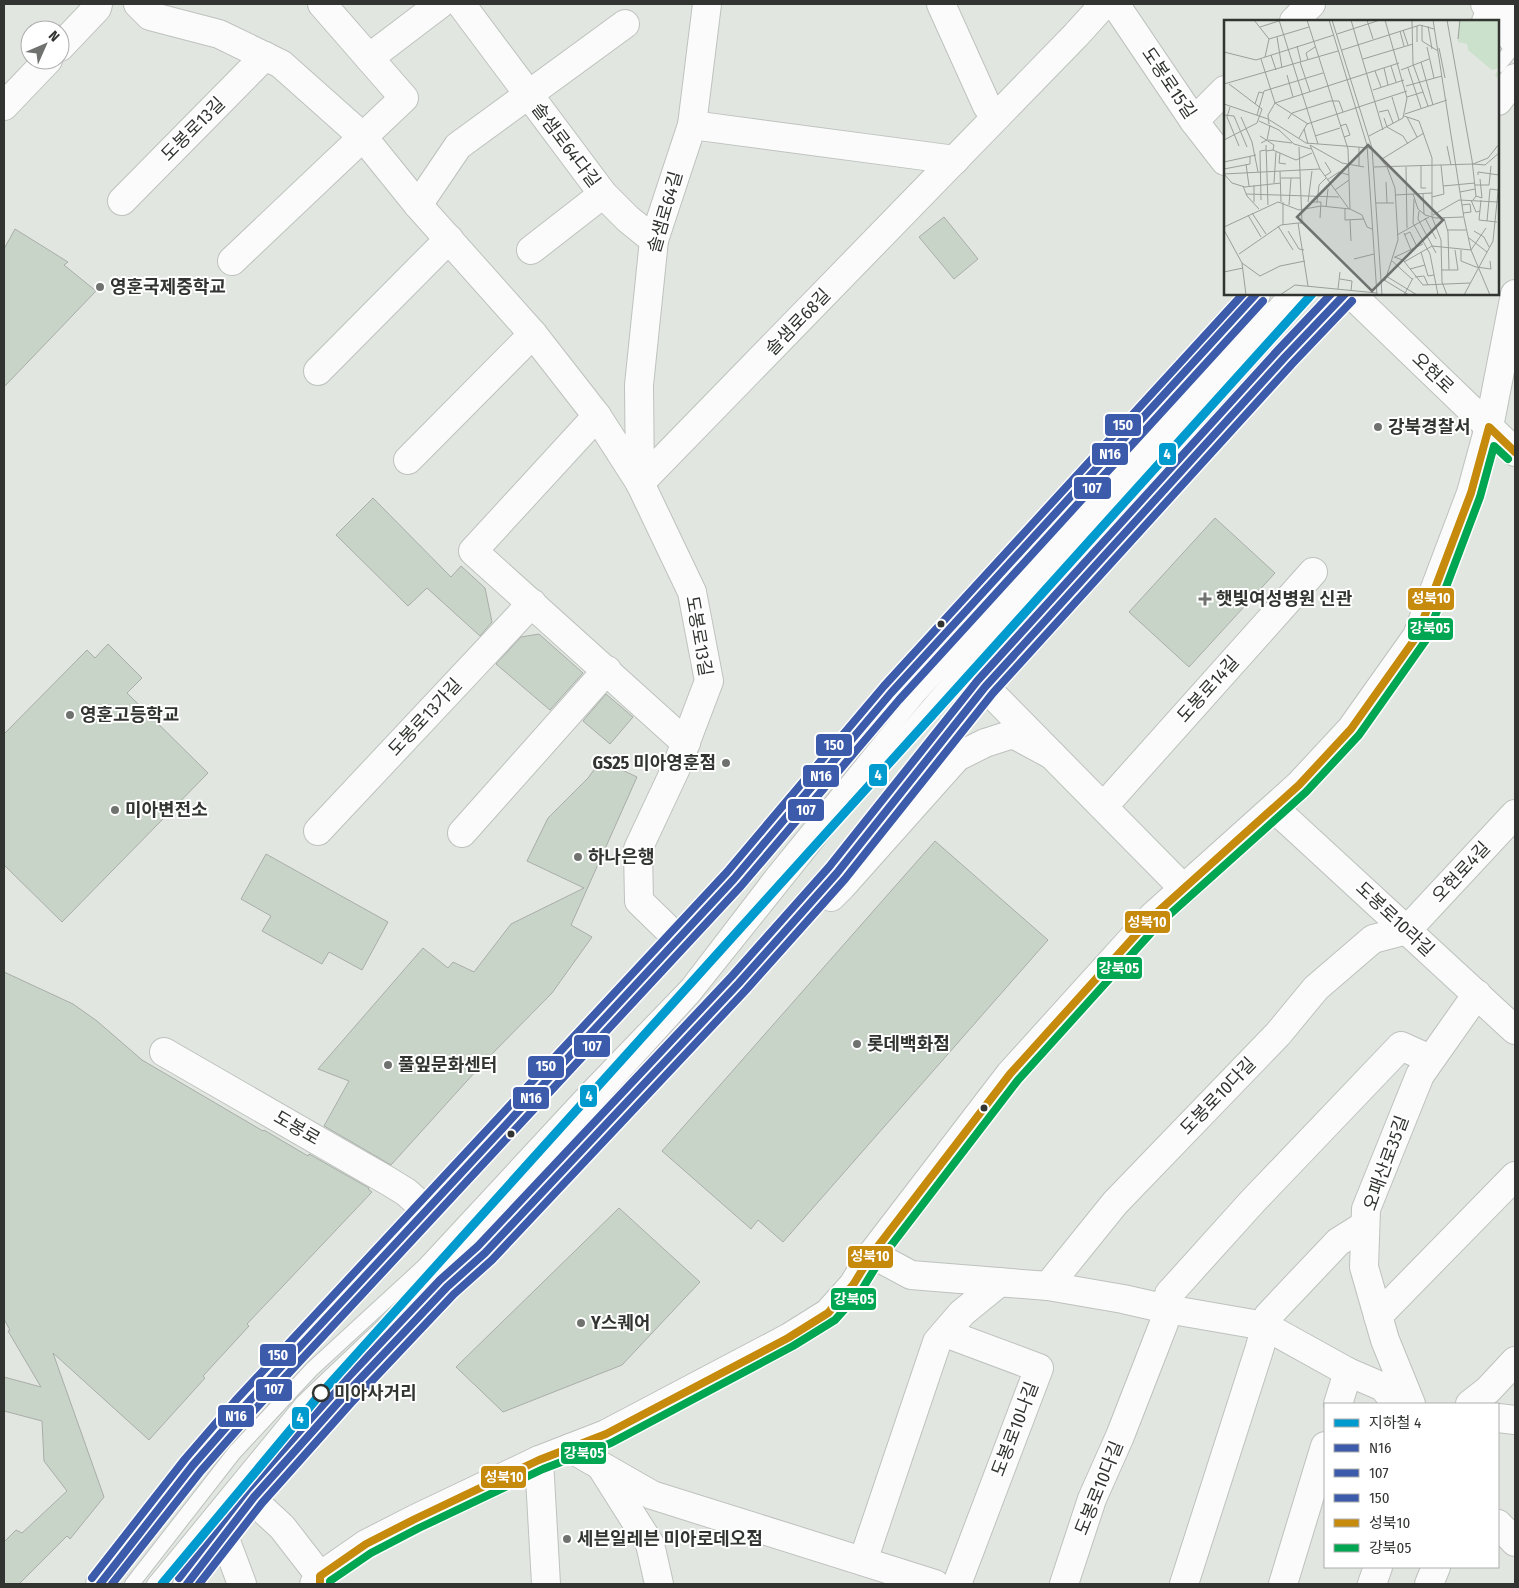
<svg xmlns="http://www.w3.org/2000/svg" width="1519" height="1588" font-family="'Fira Sans Condensed','Noto Sans KR',sans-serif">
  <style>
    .building { fill: #c9d4c8; stroke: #a9ada9 }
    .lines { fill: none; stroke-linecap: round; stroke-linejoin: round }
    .service-casing { stroke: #bec2be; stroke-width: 16 }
    .minor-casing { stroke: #bec2be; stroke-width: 30 }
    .tertiary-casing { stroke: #bec2be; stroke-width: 30 }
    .secondary-casing { stroke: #bec2be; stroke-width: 30 }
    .primary-casing { stroke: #bec2be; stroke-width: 30 }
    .service { stroke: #fafbfa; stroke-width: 14 }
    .minor { stroke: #fafbfa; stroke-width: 28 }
    .tertiary { stroke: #fafbfa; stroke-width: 28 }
    .secondary { stroke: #fafbfa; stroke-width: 28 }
    .primary { stroke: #fafbfa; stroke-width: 28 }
    .bus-1-casing { stroke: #fff; stroke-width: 11 }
    .bus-2-casing { stroke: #fff; stroke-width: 11 }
    .bus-3-casing { stroke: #fff; stroke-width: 11 }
    .bus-4-casing { stroke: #fff; stroke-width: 11 }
    .bus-5-casing { stroke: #fff; stroke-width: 11 }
    .bus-1 { stroke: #3d5bab; stroke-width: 8 }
    .bus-2 { stroke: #3d5bab; stroke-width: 8 }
    .bus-3 { stroke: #3d5bab; stroke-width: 8 }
    .bus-4 { stroke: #c68a0c; stroke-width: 8 }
    .bus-5 { stroke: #00a651; stroke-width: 8 }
    .metro-1-casing { stroke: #fff; stroke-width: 12 }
    .metro-1 { stroke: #009bce; stroke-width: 9 }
    .poi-dot { fill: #6f726f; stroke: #fff; stroke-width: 2 }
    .bus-dot { fill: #313431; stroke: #fff; stroke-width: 2 }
    .stop-dot { fill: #fff; stroke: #313431; stroke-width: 2.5 }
    .labels { text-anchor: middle; stroke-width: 4; stroke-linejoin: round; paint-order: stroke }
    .street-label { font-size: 18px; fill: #313431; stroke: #fff }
    .poi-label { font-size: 18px; font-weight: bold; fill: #313431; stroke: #fff; text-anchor: start }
    .stop-label { font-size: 18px; font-weight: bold; fill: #313431; stroke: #fff; text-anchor: start }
    .inset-road { fill: none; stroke: #9b9f9b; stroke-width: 1 }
    .view { fill: #6f726f; fill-opacity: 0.15; stroke: #6f726f; stroke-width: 2.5 }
    .inset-edge { fill: none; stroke: #313431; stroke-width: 2.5 }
    .line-badge { stroke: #fff; stroke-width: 2 }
    .badge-label { font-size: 14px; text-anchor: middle; font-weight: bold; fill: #fff }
  </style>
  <rect width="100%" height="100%" fill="#e1e6e1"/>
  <g class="building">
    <polygon points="944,217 978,259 954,279 919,237"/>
    <polygon points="15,229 68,262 64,265 96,291 4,387 4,249"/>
    <polygon points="373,498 451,577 461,566 485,588 492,622 480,636 427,588 408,606 336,535"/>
    <polygon points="1215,518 1275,573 1189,667 1129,612"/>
    <polygon points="539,634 583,673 550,710 496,664 521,637"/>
    <polygon points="108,644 142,678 127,693 208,773 62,922 4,865 4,734 87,650 95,658"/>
    <polygon points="606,694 633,717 610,744 583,721"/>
    <polygon points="601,760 637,777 571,925 592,937 552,993 485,1061 391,1165 324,1126 349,1081 318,1069 423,948 448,968 453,962 474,972 511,924 584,888 527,861 548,818 588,778"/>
    <polygon points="935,841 1048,940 783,1242 758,1220 751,1229 662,1151"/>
    <polygon points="266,854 388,922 362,970 329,952 322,964 262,931 271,916 241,899"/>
    <polygon points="4,972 73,1004 97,1021 142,1060 263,1131 264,1130 308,1156 309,1154 369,1188 368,1189 372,1192 247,1324 249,1326 203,1376 205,1378 149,1440 53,1353 104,1497 70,1539 67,1536 19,1584 4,1584 4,1542 16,1530 22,1533 67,1491 44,1461 42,1421 4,1411 4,1377 41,1387 8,1331 10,1330 4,1319"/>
    <polygon points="619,1208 700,1282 622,1365 503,1412 456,1367"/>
  </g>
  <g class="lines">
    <defs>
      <g id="service">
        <polyline points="1500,28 1515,9"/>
        <polyline points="1498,66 1515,45"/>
        <polyline points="1147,469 1201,435"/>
        <polyline points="1042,609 1087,535"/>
        <polyline points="132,1584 234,1453 312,1369 424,1266 588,1089 688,985 773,874 917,697 1286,294"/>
        <polyline points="154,1584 303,1402 458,1255 694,995 882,760 1011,610 1301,294"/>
      </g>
      <g id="minor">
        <polyline points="138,4 150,16 219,34 281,64 363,137 418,205 533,334 597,416 640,483 692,592 709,681 676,768 638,849 639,901 678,939"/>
        <polyline points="461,4 603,194 628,219 654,240"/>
        <polyline points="941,4 987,106 997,116"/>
        <polyline points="1294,21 1311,4"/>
        <polyline points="60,47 97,8 98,4"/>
        <polyline points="369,58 440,4"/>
        <polyline points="4,106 48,60"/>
        <polyline points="1194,121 1225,90"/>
        <polyline points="692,125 955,160"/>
        <polyline points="122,201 265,56"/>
        <polyline points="418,205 458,146 625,24"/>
        <polyline points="531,250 603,194"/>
        <polyline points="232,261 404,98 322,4"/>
        <polyline points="318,371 449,239"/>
        <polyline points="597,416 473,551 686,743"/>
        <polyline points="408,460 533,334"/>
        <polyline points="640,483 1076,35 1104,4"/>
        <polyline points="640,483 639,385 654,240 692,125 707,4"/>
        <polyline points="985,687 1184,889"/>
        <polyline points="1104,806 1313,572"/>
        <polyline points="1274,808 1515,1030"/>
        <polyline points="318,831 532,603"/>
        <polyline points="462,833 607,670"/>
        <polyline points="164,1052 388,1181 406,1192 426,1210"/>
        <polyline points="872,1254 911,1275 1048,1286 1123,1299 1167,1309 1265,1326 1348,1372 1383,1387 1397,1404"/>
        <polyline points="1048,1286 1115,1203 1278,1034 1316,988 1373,939 1407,930 1515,814"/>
        <polyline points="1378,1316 1515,1176"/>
        <polyline points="945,1333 1039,1368 957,1584"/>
        <polyline points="1338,1404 1348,1372"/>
        <polyline points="1411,1404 1385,1340 1364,1267 1366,1209 1420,1075 1477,994"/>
        <polyline points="1470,1404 1488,1390 1515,1361"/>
        <polyline points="1498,1418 1515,1420"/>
        <polyline points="570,1448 652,1495 935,1584"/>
        <polyline points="539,1460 546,1584"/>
        <polyline points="602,1468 650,1544 659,1584"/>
        <polyline points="254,1497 256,1503 282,1527 320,1576"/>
        <polyline points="1498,1524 1515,1542"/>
        <polyline points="224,1536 242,1584"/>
        <polyline points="863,1561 937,1342 962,1313 1000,1282"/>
        <polyline points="314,1584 320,1576 366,1544 415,1519 539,1460 606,1434 788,1338 828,1313 853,1285 872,1254 1010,1074 1152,917 1299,785 1351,729 1417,636 1471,493 1489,427"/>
        <polyline points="1064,1584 1092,1499 1120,1436 1164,1323 1169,1294 1252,1202 1401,1046 1430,1059"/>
        <polyline points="1184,1584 1260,1347 1268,1316 1338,1242 1365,1225"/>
        <polyline points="1283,1584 1325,1446"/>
        <polyline points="1372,1584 1378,1567"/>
        <polyline points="1429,1584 1436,1567"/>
      </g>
      <g id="tertiary">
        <polyline points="1351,294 1515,452"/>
        <polyline points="1489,427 1515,294"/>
      </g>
      <g id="secondary">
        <polyline points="1115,4 1194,121 1225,161"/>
        <polyline points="1485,4 1515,42"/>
        <polyline points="831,897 842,886 957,757 985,743 1013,734 1052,755"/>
      </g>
      <g id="primary">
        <polyline points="1486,21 1499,4"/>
        <polyline points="1498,101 1515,78"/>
        <polyline points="100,1584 193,1465 243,1408 734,879 891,693 1256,294"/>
        <polyline points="187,1584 254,1497 344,1396 447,1287 485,1253 739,983 837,873 985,687 1285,357 1345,294"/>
      </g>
    </defs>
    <use href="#service" class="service-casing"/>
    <use href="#minor" class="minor-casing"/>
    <use href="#tertiary" class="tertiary-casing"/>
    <use href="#secondary" class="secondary-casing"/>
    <use href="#primary" class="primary-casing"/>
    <use href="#service" class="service"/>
    <use href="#minor" class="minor"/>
    <use href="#tertiary" class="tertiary"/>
    <use href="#secondary" class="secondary"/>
    <use href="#primary" class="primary"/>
    <defs>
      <g id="bus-1">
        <polyline points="100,1584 193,1465 243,1408 734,879 891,693 1256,294"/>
        <polyline points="187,1584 254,1497 344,1396 447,1287 485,1253 739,983 837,873 985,687 1285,357 1345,294"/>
      </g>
      <g id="bus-2">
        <polyline points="112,1584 201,1471 250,1415 741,886 899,700 1263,301"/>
        <polyline points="199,1584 262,1503 351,1403 454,1294 492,1260 746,990 845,879 993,693 1292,364 1352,301"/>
      </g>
      <g id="bus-3">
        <polyline points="92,1578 185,1459 235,1401 727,872 884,686 1243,294"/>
        <polyline points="179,1578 247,1490 337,1389 440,1280 478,1246 732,976 829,867 978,680 1278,350 1331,294"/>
      </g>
      <polyline id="bus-4" points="320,1584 320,1576 366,1544 415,1519 539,1460 606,1434 788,1338 828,1313 853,1285 872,1254 1010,1074 1152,917 1299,785 1351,729 1417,636 1471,493 1489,427 1515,452"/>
      <polyline id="bus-5" points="330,1584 330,1581 371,1553 419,1528 543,1469 611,1443 793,1346 835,1320 861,1291 880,1260 1018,1080 1159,924 1306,792 1359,735 1426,640 1480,497 1494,446 1508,459"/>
    </defs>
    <use href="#bus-1" class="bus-1-casing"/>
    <use href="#bus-2" class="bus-2-casing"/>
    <use href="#bus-3" class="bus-3-casing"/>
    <use href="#bus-4" class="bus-4-casing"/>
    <use href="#bus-5" class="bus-5-casing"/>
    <use href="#bus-1" class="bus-1"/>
    <use href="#bus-2" class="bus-2"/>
    <use href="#bus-3" class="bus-3"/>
    <use href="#bus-4" class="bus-4"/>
    <use href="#bus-5" class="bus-5"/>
    <defs>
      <polyline id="metro-1" points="162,1584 317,1398 1312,294"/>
    </defs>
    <use href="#metro-1" class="metro-1-casing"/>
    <use href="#metro-1" class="metro-1"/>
  </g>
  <g class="poi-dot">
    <circle cx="100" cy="287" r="5"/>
    <circle cx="1378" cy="427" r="5"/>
    <path d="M1202.5 591.5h5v5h5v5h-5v5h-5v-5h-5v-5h5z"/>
    <circle cx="70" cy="715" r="5"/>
    <circle cx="726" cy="763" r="5"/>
    <circle cx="115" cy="810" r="5"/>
    <circle cx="578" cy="857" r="5"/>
    <circle cx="857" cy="1044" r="5"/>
    <circle cx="388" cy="1065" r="5"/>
    <circle cx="581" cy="1323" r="5"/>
    <circle cx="567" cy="1539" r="5"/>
  </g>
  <g class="bus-dot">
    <circle cx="941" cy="624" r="4.5"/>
    <circle cx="984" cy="1108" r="4.5"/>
    <circle cx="511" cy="1134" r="4.5"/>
  </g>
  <circle class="stop-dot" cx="321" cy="1393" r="8"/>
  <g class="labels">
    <g class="street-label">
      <text transform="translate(1169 83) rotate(56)" y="6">도봉로15길</text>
      <text transform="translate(193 129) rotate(-45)" y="6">도봉로13길</text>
      <text transform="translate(566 145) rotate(53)" y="6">솔샘로64다길</text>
      <text transform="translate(665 212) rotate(-74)" y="6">솔샘로64길</text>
      <text transform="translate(798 322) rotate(-46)" y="6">솔샘로68길</text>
      <text transform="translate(1433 373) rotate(44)" y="6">오현로</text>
      <text transform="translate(699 636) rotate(80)" y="6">도봉로13길</text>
      <text transform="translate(1208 689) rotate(-48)" y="6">도봉로14길</text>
      <text transform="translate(425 717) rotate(-47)" y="6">도봉로13가길</text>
      <text transform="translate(1461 872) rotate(-47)" y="6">오현로4길</text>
      <text transform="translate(1395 919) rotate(43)" y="6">도봉로10라길</text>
      <text transform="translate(1218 1096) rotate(-46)" y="6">도봉로10다길</text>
      <text transform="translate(297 1128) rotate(30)" y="6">도봉로</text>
      <text transform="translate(1386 1163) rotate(-70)" y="6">오패산로35길</text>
      <text transform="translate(1015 1429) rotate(-69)" y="6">도봉로10나길</text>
      <text transform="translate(1099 1488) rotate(-68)" y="6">도봉로10다길</text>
    </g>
    <g class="poi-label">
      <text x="110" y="293">영훈국제중학교</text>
      <text x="1388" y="433">강북경찰서</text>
      <text x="1216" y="605">햇빛여성병원 신관</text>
      <text x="80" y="721">영훈고등학교</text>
      <text x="716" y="769" text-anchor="end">GS25 미아영훈점</text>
      <text x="125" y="816">미아변전소</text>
      <text x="588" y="863">하나은행</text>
      <text x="867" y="1050">롯데백화점</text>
      <text x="398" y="1071">풀잎문화센터</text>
      <text x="591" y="1329">Y스퀘어</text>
      <text x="577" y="1545">세븐일레븐 미아로데오점</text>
    </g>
    <g class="stop-label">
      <text x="334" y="1399">미아사거리</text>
    </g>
  </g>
  <g transform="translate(1224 20)">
    <rect width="275" height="275" fill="#e1e6e1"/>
    <path d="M 235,0 L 275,0 L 275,61 L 271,55 L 275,48 L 268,50 L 244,30 L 243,24 L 234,22 Z" fill="#cce1cb"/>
    <path class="inset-road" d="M 30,0 L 45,19 L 41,37M 55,0 L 94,124M 83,0 L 124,129 L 126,189M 105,0 L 143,125 L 153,275M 108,0 L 148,128 L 158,275M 127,0 L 159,110M 143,0 L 149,19M 188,0 L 189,44 L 204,86M 209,0 L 240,198 L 247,230 L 266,275M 223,0 L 248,140 L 252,176 L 249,180M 198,5 L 198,21 L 214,31M 204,6 L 208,29M 36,7 L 58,0M 179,10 L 184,25M 176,11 L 180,26M 113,14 L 156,0M 53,17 L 58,48M 45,19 L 85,7M 234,19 L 236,0M 193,22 L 193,6M 73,26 L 77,42M 203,27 L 210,58M 215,28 L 221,58M 118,30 L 196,5 L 210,9M 0,32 L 32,40 L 110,15M 47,35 L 52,50M 37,39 L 51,83 L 84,104M 139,39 L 189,24M 84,40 L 82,33 L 91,27M 76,42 L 86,72M 197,42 L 209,85M 167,46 L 172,62M 160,48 L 164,65M 184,48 L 197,88M 177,50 L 205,39M 151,51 L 157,67M 63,55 L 69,77M 0,64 L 114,31M 182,66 L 218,56M 149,70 L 180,60M 168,77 L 175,100M 183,77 L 199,72M 0,84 L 44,99 L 82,123 L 146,128M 31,84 L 35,72 L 39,73M 6,87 L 3,97 L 15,126M 155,92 L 164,90 L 169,103M 181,94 L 223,80M 0,95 L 10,96 L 23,127M 33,95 L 40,71 L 99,53M 180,96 L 195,101 L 208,138 L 208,197 L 217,220 L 218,262 L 223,275M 17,97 L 28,122 L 34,152M 183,97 L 193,117M 160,98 L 163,107 L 179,116 L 184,124M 64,99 L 68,93 L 106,81 L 115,81 L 119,92M 35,101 L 55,110 L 70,124 L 87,129M 45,104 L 44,95 L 51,83 L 175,43M 116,106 L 122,104 L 126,115 L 120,117M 80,109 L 84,124M 36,116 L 50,125 L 49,130M 91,116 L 116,108M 145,116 L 179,98 L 183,78 L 161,0M 75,118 L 83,104 L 183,71M 0,120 L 33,103 L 38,89 L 5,64M 44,120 L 68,123M 37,123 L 43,120 L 46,105M 42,125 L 44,185M 86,125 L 96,149 L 125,189M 86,125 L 118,143 L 140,147M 223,126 L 227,145M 135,127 L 135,146M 148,128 L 163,147 L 171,168 L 174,220 L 161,261M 42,131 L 49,130 L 72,140 L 88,133M 56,133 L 55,143 L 62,144M 158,139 L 200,113M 0,142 L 32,135M 101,142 L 107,152 L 101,156M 22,144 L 25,166M 249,144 L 261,145 L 275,133M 197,146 L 197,168 L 202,168M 150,147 L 249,144 L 264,138 L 275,124M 182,147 L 183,208M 0,149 L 26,144 L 26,136M 56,151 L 57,182M 0,154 L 96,149M 0,154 L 8,163 L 21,167 L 57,163M 254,155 L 254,152 L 275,155M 57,158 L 76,158M 103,160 L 115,152 L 125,155M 162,162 L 163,183M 50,163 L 52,132M 30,165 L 30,182M 251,165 L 265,165 L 267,146M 19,166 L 23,176 L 35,189M 219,166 L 251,163M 111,170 L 125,160M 236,172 L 251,169M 22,174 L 115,177M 189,174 L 194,189 L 201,195 L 212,198 L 239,197M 199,174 L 200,194M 171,175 L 208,173M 252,176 L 258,178 L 256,159M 208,177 L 220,174 L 217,145M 190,179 L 189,203 L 206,234 L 214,275M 37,180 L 36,131 L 42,130M 247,180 L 252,192 L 256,191M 257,180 L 255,200 L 273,202M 59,182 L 59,205M 84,182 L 88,151M 88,182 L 97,182 L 96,198M 93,182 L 95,165 L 102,158M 152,183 L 170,183M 65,185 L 67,158M 238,185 L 246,184 L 247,192 L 239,193M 102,187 L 104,169M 121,188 L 121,200 L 140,199M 195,191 L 194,199 L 212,233M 28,193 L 42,214M 24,195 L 37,217M 209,195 L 235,180 L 274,182M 201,198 L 212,219M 220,198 L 224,212 L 225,250M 126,200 L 127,221M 263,201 L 266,169 L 274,170M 74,203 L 78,203 L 75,127M 74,203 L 84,266M 54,206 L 69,230M 0,207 L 54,182 L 75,190 L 97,186 L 126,189 L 138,195 L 143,207 L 148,209M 0,210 L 18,243 L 22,275M 223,210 L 242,210M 64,211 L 75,229 L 80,230M 250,211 L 260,217 L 265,227M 180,213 L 187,230M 173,215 L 205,197M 180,215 L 186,212 L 193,227M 245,218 L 263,232M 237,230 L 237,241 L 252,247 L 267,249 L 266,241M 197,232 L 204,256 L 210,255M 15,234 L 57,205 L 74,203M 170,237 L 179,240 L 199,265 L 246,263M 171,237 L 199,224M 130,239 L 150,234M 167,240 L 188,259M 180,242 L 208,226 L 247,230 L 262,208M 18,243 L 36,256 L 56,246 L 81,241M 186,249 L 201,245M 217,250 L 234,250 L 231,230M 0,252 L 19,248M 162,256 L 193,275M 191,257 L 200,256 L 204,265M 116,259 L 128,261 L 127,271M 160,260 L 185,275M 114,269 L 116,252M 56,275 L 71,265 L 153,273M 180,275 L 189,258M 240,275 L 269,221 L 275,162"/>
    <path class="view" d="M 144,125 L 219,200 L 148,271 L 73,197 Z"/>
    <rect width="275" height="275" class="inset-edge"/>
  </g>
  <g class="line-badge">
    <rect x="1104" y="413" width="38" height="24" rx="5" fill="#3d5bab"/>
    <rect x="1091" y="442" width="38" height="24" rx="5" fill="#3d5bab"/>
    <rect x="1158" y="442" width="19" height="24" rx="5" fill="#009bce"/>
    <rect x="1073" y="476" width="39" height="24" rx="5" fill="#3d5bab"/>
    <rect x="1407" y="587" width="48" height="24" rx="5" fill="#c68a0c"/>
    <rect x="1407" y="617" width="47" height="24" rx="5" fill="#00a651"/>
    <rect x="815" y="733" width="38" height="24" rx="5" fill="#3d5bab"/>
    <rect x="868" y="763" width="20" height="24" rx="5" fill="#009bce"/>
    <rect x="802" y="764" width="38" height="24" rx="5" fill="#3d5bab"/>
    <rect x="787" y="798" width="38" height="24" rx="5" fill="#3d5bab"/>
    <rect x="1124" y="910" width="47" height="24" rx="5" fill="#c68a0c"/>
    <rect x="1096" y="956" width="47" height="24" rx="5" fill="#00a651"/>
    <rect x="573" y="1034" width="38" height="24" rx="5" fill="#3d5bab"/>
    <rect x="527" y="1055" width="38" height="24" rx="5" fill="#3d5bab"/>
    <rect x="579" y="1084" width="19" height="24" rx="5" fill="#009bce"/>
    <rect x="512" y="1086" width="38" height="24" rx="5" fill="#3d5bab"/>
    <rect x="847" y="1245" width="47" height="24" rx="5" fill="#c68a0c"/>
    <rect x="830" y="1287" width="47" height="24" rx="5" fill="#00a651"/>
    <rect x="259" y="1343" width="38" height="24" rx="5" fill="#3d5bab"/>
    <rect x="255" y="1378" width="38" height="24" rx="5" fill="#3d5bab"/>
    <rect x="217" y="1404" width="38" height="24" rx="5" fill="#3d5bab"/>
    <rect x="291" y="1406" width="19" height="24" rx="5" fill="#009bce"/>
    <rect x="560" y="1441" width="47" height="24" rx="5" fill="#00a651"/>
    <rect x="480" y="1465" width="47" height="24" rx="5" fill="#c68a0c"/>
  </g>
  <g class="badge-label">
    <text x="1123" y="430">150</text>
    <text x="1110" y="459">N16</text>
    <text x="1167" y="459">4</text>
    <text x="1092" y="493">107</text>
    <text x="1431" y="603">성북10</text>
    <text x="1430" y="633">강북05</text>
    <text x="834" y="750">150</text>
    <text x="878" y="780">4</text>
    <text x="821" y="781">N16</text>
    <text x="806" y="815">107</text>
    <text x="1147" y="927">성북10</text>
    <text x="1119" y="973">강북05</text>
    <text x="592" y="1051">107</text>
    <text x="546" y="1071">150</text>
    <text x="589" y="1101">4</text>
    <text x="531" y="1103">N16</text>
    <text x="870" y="1261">성북10</text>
    <text x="854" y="1304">강북05</text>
    <text x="278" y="1360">150</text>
    <text x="274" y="1394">107</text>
    <text x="236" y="1421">N16</text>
    <text x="300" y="1423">4</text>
    <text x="584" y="1458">강북05</text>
    <text x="504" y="1482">성북10</text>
  </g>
  <rect width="1519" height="1588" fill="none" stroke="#313431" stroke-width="10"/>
  <rect x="1324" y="1403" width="175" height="165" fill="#ffffff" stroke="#adaead"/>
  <rect x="1334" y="1419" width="25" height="8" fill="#009bce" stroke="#adaead"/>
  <text x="1369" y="1428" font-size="15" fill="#313431">지하철 4</text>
  <rect x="1334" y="1444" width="25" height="8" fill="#3d5bab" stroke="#adaead"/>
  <text x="1369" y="1453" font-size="15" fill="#313431">N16</text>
  <rect x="1334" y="1469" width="25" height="8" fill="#3d5bab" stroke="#adaead"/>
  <text x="1369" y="1478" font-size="15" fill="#313431">107</text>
  <rect x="1334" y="1494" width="25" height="8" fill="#3d5bab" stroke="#adaead"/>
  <text x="1369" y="1503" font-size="15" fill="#313431">150</text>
  <rect x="1334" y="1519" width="25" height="8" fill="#c68a0c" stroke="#adaead"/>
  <text x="1369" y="1528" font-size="15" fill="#313431">성북10</text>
  <rect x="1334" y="1544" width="25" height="8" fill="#00a651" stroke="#adaead"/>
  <text x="1369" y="1553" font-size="15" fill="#313431">강북05</text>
  <g transform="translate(45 45) rotate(45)"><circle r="24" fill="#ffffff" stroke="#adaead"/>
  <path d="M0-4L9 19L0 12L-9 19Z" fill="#6f726f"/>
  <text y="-8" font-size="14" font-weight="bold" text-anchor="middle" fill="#313431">N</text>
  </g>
</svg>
